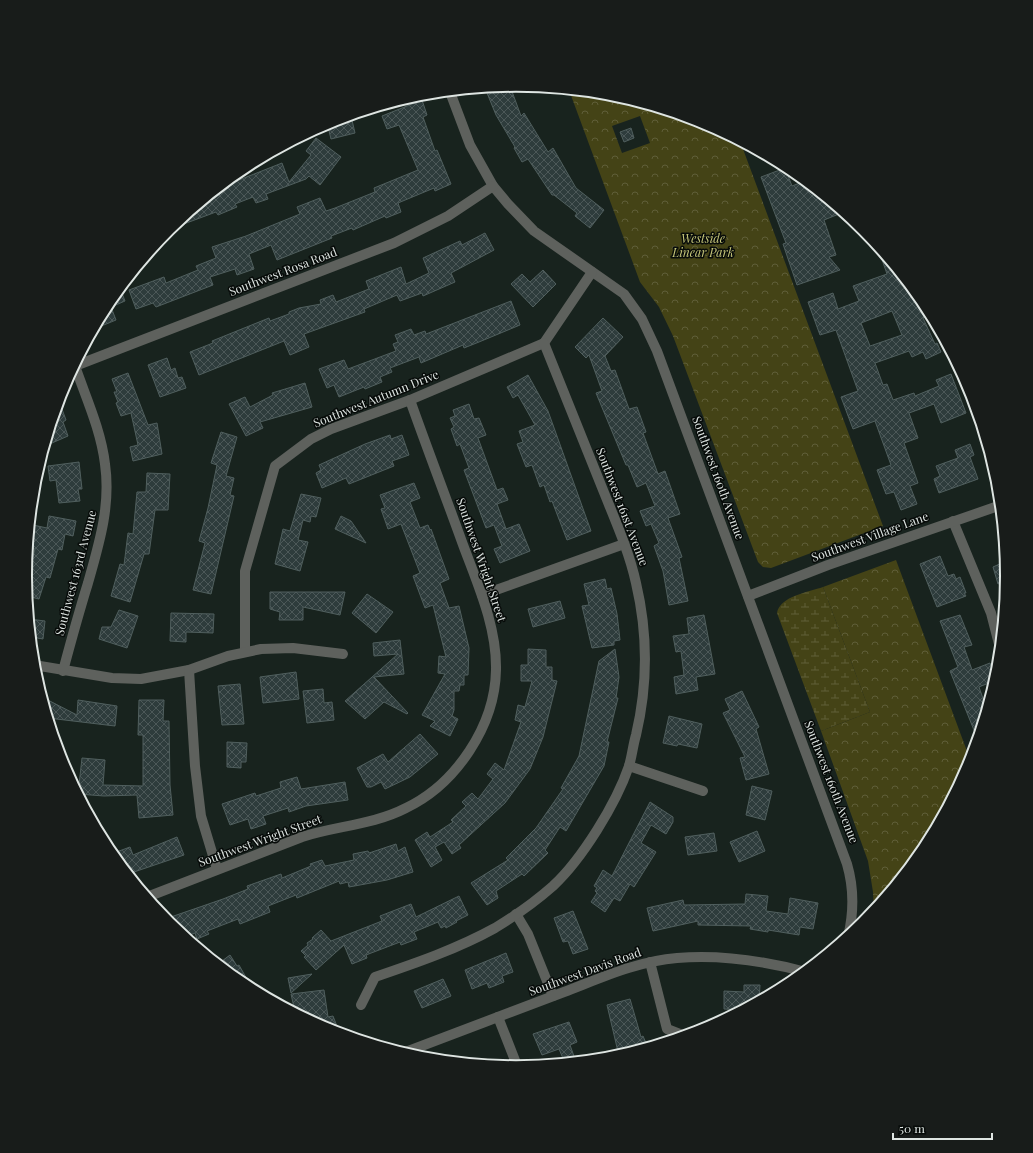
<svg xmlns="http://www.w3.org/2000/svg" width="1033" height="1153" font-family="'Playfair Display',serif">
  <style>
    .wetland { fill: url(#wetland-marsh) }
    .park { fill: url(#park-crowns); fill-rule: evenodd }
    .building { fill: url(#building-cross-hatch); stroke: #505f5e; fill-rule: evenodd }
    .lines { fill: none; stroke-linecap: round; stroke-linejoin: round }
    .minor { stroke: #5e615d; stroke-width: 10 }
    .labels { text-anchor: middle; stroke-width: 3; stroke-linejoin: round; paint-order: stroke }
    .park-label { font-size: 12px; font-style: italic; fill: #c7c77a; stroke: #070b09 }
    .street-label { font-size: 12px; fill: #dee5e2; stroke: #070b09 }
    .rim { fill: none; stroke: #dee5e2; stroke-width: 2 }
  </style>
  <defs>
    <pattern id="wetland-marsh" width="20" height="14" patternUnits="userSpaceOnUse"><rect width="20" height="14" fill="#444316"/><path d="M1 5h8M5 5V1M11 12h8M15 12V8" fill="none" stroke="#5f5e38"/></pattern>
    <pattern id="park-crowns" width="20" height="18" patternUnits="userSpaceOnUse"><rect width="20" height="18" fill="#444316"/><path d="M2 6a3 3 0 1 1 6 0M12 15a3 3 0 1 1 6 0" fill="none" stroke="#5f5e38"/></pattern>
    <pattern id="building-cross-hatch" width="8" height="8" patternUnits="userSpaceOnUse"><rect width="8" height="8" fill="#2e3c3c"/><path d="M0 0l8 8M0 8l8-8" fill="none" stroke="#4c5858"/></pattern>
  </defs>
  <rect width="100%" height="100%" fill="#18231e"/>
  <path class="wetland" d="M 823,587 L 870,712 L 821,731 L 777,613 C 780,596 809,592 823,587 Z"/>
  <g class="park">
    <path d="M 569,90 L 613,94 L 705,123 L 740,141 L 883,526 L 771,568 L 763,567 L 758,562 L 673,336 L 659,307 L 640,282 ZM 640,116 L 650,143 L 622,153 L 612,126 Z"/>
    <polygon points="896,560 971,762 925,850 874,912 873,892 868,861 821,731 870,712 823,587"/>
  </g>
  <g class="building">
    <polygon points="510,86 521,116 524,113 548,152 553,148 576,188 604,210 590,228 575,216 577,213 554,195 552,195 528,159 522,162 514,148 515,147 496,115 485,88"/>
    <polygon points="422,100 427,115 423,117 435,151 437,150 451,184 435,191 434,188 398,203 401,212 386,218 385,216 353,230 352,228 331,236 332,238 277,260 271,245 249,254 254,269 237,275 235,269 210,277 213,285 156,307 153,303 136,309 129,290 164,277 166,283 198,270 196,266 216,258 212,247 246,236 300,214 297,207 320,198 326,211 335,208 375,192 374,188 418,170 399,125 387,129 382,116"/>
    <polygon points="351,116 355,133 331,139 327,123"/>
    <polygon points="631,128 634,138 624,142 620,132"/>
    <polygon points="316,138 341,157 320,185 309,176 306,179 266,194 268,199 256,203 253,197 235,204 237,207 218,215 216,212 173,228 172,226 216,191 226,187 225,183 237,173 239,180 282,163 289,182 311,155 306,151"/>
    <polygon points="785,168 792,186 805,181 844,212 824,220 836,255 829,257 840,270 797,285 783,244 786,243 761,177"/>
    <polygon points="485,233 494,250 451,273 455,282 423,296 422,293 400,301 397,295 364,309 365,312 304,334 309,347 290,355 284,341 199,375 190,352 213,343 212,341 269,318 270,321 289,314 289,312 299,308 321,304 320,300 333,295 336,302 369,289 366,281 401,267 406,284 429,273 423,258 460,241 462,245"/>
    <path d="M 878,248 L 879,248 L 920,297 L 917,298 L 925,316 L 923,318 L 935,344 L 937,343 L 941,352 L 926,359 L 923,352 L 912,357 L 909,351 L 875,363 L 883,385 L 887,384 L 893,400 L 914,393 L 915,396 L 939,386 L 936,380 L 951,374 L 966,413 L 941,423 L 934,404 L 909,413 L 918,438 L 904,443 L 918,483 L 910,486 L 917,504 L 901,510 L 894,492 L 886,494 L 877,470 L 891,465 L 875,421 L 853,429 L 841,397 L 858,391 L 836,330 L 820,335 L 808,302 L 833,293 L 838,309 L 859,301 L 853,286 L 887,274 ZM 892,311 L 902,335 L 870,346 L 861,323 Z"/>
    <polygon points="543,270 556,284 533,307 511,284 522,274 530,282"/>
    <polygon points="120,288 125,301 111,307 116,320 94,329 108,303"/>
    <polygon points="511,301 520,325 479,342 464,348 463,345 421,363 419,357 390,368 392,372 380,377 382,382 365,389 364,387 339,397 334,385 327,388 319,369 344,360 348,369 396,351 393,344 398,342 395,335 411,329 414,335 425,331 426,334"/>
    <polygon points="603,318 623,337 605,356 611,371 615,370 629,409 637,407 646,432 643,433 658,474 665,471 680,514 668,518 682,557 679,558 688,601 669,605 663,571 654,546 659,543 651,524 646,526 640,511 655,506 646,483 637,487 628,465 626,465 596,393 602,391 589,355 586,358 575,347"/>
    <polygon points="167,358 171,370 175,368 178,378 182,377 186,388 160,397 148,365"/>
    <polygon points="128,373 148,425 157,423 162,454 133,461 130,447 138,445 131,413 121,416 116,403 118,402 114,392 117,392 112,379"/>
    <polygon points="528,375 548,411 591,531 567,540 552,501 550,502 544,485 540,487 532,465 526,467 517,444 523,442 519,431 535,425 518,395 513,398 507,387"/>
    <polygon points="305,383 312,407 260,422 263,428 246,436 229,404 245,397 250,407 273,395 272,393"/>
    <polygon points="59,401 66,420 63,422 68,436 45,446"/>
    <polygon points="469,404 474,419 479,418 486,435 478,438 497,490 503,488 508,500 497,504 506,529 519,524 530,551 500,563 494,549 502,546 494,525 486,528 464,470 469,468 460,444 457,446 451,429 454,427 450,418 455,416 453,410"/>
    <polygon points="221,432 237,437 226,476 234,478 230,495 234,496 211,594 193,590 205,543 199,541 208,508 217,465 211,463"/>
    <polygon points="390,435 391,439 402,435 409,455 392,461 394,466 349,484 346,478 322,488 316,473 321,470 319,465 365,444"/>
    <polygon points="970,444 974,455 970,457 978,479 939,493 934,479 940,476 936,466 958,458 955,450"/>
    <polygon points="79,462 82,489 78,489 80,501 59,503 56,480 50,481 48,466"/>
    <polygon points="147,473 170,474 168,510 155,510 149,554 144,554 130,602 111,596 120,564 124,565 128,533 133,534 137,492 146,492"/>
    <polygon points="414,483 420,498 410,502 420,528 428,525 430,530 431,529 449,579 440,583 449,608 459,606 469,648 468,675 464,675 464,685 460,685 459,691 454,691 454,710 452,716 458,719 450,736 430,726 435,721 422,715 445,674 438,673 439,656 446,657 433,605 425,608 413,576 420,573 401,524 388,529 381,509 385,508 380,495"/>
    <polygon points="301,494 321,498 316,517 311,516 310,522 303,520 298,540 308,542 300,571 275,564 283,529 290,531"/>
    <polygon points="49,516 76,521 73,536 65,534 62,550 58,549 50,578 46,577 39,599 27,596 26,583 35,549 28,548 29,534 31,534 33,525 47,528"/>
    <polygon points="341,516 351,521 366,543 335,529"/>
    <polygon points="940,556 948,576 954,574 956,579 960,577 966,593 964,593 966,596 937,607 920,564"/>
    <polygon points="1006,561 1008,580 998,584 993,567"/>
    <polygon points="605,579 607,589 611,588 617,614 620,640 614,641 614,645 592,648 582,606 589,605 584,584"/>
    <polygon points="270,592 345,592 340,615 303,607 303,620 279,620 280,612 270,609"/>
    <polygon points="367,594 393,612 376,633 352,613"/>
    <polygon points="560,601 565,618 533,627 528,609"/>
    <polygon points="119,610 138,616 127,648 99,639 102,627 111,627"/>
    <polygon points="171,613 214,614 213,633 186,632 186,642 170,641"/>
    <polygon points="704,615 715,674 696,677 698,690 676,694 674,677 684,675 681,651 676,652 673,636 689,634 687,618"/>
    <polygon points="960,615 972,645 964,647 972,670 990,663 996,680 979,687 987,710 978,740 950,671 958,667 940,621"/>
    <polygon points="29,619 45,621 43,639 31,637"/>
    <polygon points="400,640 404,674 374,677 408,713 407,714 384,702 365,719 345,701 398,654 374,656 373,643"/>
    <polygon points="528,649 546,650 546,667 552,667 552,680 557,681 543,737 530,769 505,803 459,845 461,848 452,854 444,842 435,847 442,860 431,867 415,840 427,832 430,837 453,822 451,820 466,806 462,802 472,793 478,799 493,779 487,774 495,763 504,770 521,722 515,720 518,705 525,707 532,681 521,681 521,665 528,665"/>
    <polygon points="615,649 619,677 616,698 618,698 607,742 609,742 604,766 566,831 560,827 545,850 548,853 524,876 522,874 496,891 498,898 487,905 471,883 508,860 506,858 536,828 563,789 561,788 579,756 599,661"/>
    <polygon points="296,672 299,699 263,703 260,677"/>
    <polygon points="240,684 244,724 222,725 218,686"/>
    <polygon points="323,689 324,703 332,702 334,720 307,723 303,691"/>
    <polygon points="742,691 759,727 756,729 769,774 746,780 740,758 745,757 723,713 730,710 725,699"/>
    <polygon points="42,697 77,715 78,700 117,706 115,726 48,718"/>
    <polygon points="139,700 164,700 163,721 169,721 170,785 173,815 139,818 137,795 104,796 78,794 82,758 105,760 103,785 143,786 143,735 138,735"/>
    <polygon points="669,716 702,724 697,748 678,744 677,746 663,743"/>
    <polygon points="420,734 438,754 410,777 385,789 381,782 371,787 367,787 357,768 383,754 388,762"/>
    <polygon points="227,742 247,743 246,762 241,762 241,768 227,767"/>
    <polygon points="297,777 301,789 345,782 348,800 306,806 289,812 288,808 263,816 266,824 251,829 248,819 230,825 222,804 255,793 256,796 281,788 280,782"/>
    <polygon points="752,786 772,791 765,820 746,815"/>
    <polygon points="650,802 673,817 673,822 666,834 651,825 641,843 656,852 634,887 630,884 620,901 614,898 605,912 591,902 597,893 595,891 597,888 594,886 603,870 612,876"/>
    <polygon points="757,831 765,851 739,862 730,842"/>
    <polygon points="714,833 717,851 688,855 685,837"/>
    <polygon points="177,837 184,855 128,874 111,854 130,847 133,855"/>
    <polygon points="396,844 398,851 405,847 413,872 387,880 349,887 348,882 340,884 339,881 297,898 296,895 268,906 270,912 240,924 238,919 207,931 209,934 197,939 195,933 185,937 165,919 223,899 248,889 247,886 281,874 282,878 311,866 310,864 322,860 325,866 354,860 353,854 368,851 369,853"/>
    <polygon points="746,894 768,896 766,911 788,914 790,898 818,903 813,929 800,927 799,935 768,930 768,932 750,929 751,926 698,925 698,921 653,931 647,908 683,900 684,905 745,904"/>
    <polygon points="459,896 468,915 456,921 457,922 446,928 445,926 441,928 438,922 414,932 417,939 401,945 400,942 366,955 367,958 352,964 344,945 316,970 304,957 306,956 301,951 308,945 307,943 313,939 312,938 321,930 331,941 382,921 380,916 411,904 416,917"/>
    <polygon points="573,911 588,949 573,954 568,941 563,942 554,918"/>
    <polygon points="506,953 513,972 502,976 504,982 489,988 487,983 472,989 465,970"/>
    <polygon points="230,955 237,966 239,965 253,990 243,985 218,964"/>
    <polygon points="312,974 291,993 288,978"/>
    <polygon points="443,979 451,996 422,1008 414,991"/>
    <polygon points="744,985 760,985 759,1001 744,1010 724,1009 724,991 744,992"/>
    <polygon points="324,990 328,1017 333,1016 340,1034 328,1030 295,1012 291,994"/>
    <polygon points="630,999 641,1037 643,1036 648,1048 619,1056 607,1005"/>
    <polygon points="569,1022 577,1042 570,1045 576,1062 565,1063 559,1049 542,1055 533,1034"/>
  </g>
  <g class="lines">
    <g class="minor">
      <path d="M 450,92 L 470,145 L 493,186 L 508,204 L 534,231 L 624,294 L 642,319 L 657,351 L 847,864 C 854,888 854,912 848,937"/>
      <polyline points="75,366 394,243 448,216 493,186"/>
      <polyline points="953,521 991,613 1001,652"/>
      <polyline points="482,595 624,544"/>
      <polyline points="748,596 828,565 1001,505"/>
      <polyline points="245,651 245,571 275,466 311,439 331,429 410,400 544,343 592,272"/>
      <polyline points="34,665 112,678 141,679 189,670 228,656 261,649 293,648 343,654"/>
      <polyline points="189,670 195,766 201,816 217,869"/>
      <path d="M 63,671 C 71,641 79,612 88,583 C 99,544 111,506 105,464 C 101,430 86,398 75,366"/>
      <polyline points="629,766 703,791"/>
      <path d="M 147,897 L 302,837 C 336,826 373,825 406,808 C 456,784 495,726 496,670 C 497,626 477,583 462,542 C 445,495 427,448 410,400"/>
      <polyline points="516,914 528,934 553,996"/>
      <polyline points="650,962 667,1029 685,1036"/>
      <path d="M 361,1005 L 375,977 C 416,963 457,949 495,928 C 515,916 536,901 553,886 C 582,859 616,804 629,766 C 632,756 633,745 636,735 C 648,684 648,634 636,583 C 629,551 615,520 603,490 C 583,441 564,392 544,343"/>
      <polyline points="498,1017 518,1068"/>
      <path d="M 403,1053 C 457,1033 510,1012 564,992 C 601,978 638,961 677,958 C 721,954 764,961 806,972"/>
    </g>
  </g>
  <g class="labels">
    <g class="park-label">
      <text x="703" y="243">Westside<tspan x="703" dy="14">Linear Park</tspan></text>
    </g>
    <g class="street-label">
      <text transform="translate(283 272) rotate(-21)" y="4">Southwest Rosa Road</text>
      <text transform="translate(376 399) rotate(-22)" y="4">Southwest Autumn Drive</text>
      <text transform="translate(718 478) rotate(70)" y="4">Southwest 160th Avenue</text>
      <text transform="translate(622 507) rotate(69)" y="4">Southwest 161st Avenue</text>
      <text transform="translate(870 537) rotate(-20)" y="4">Southwest Village Lane</text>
      <text transform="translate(481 560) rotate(71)" y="4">Southwest Wright Street</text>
      <text transform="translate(76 573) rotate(-75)" y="4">Southwest 163rd Avenue</text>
      <text transform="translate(831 782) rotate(69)" y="4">Southwest 160th Avenue</text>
      <text transform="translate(260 841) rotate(-20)" y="4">Southwest Wright Street</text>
      <text transform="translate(585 972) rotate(-20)" y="4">Southwest Davis Road</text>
    </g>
  </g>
  <path d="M0 0H1033V1153H0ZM32 576a484 484 0 1 1 968 0a484 484 0 1 1-968 0Z" fill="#181c1a" fill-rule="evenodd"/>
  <path class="rim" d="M32 576a484 484 0 1 1 968 0a484 484 0 1 1-968 0Z"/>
  <path d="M893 1133v6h99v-6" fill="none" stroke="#dee5e2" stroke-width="2"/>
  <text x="899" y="1133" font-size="12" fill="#dee5e2" stroke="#070b09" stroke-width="3" paint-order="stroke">50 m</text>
</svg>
